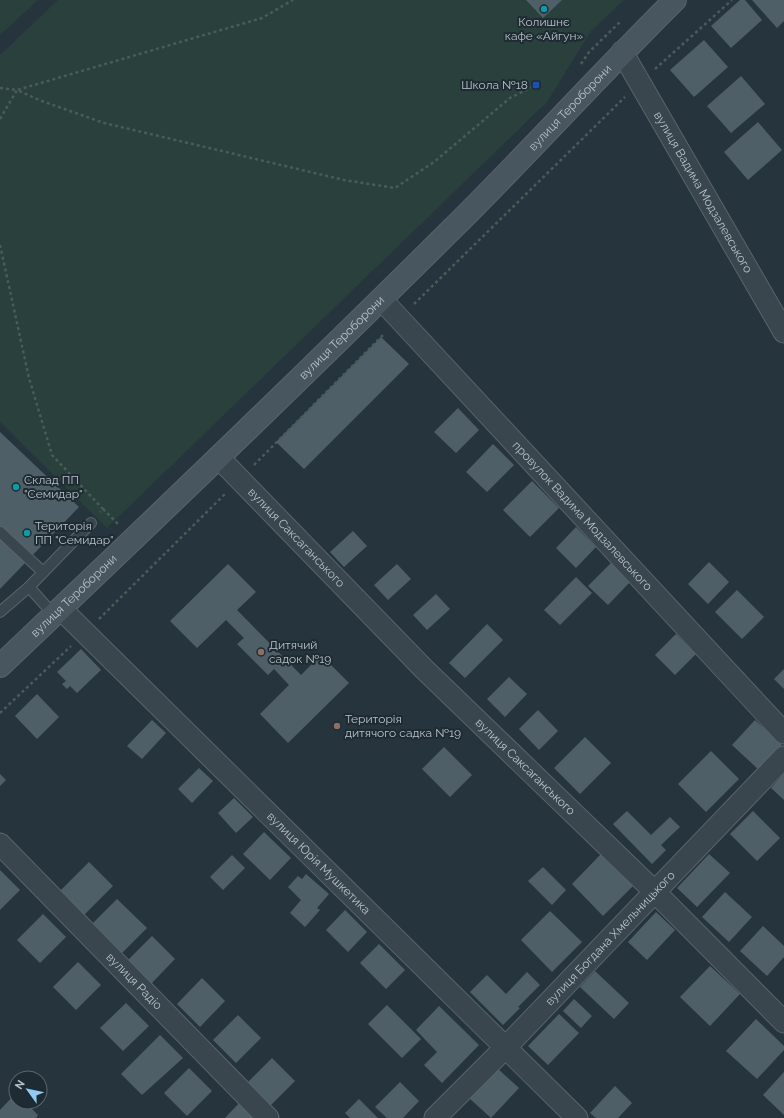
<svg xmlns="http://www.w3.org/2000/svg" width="784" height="1118" font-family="Raleway,sans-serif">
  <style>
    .green { fill: #29403d }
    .building { fill: #4f5f68 }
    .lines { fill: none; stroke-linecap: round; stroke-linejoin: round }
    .service-casing { stroke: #58646b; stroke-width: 12 }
    .minor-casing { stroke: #58646b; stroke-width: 23 }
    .secondary-casing { stroke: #58646b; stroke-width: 24 }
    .path { stroke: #485c5a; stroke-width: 2.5; stroke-dasharray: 3 3; stroke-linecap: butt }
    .service { stroke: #3a464d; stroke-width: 10 }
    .minor { stroke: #3a464d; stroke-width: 21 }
    .secondary { stroke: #485660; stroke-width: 22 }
    .culture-dot { fill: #0f9aa8; stroke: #1f2b32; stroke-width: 1.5 }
    .transit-dot { fill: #1a4fb4; stroke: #1f2b32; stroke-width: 1.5 }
    .education-dot { fill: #8d6e63; stroke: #1f2b32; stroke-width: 1.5 }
    .labels { text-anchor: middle; stroke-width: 4; stroke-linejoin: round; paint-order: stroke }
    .poi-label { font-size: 12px; fill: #b6c1c8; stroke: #1f2b32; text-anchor: start }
    .street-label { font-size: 12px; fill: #b6c1c8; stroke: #1f2b32 }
  </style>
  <rect width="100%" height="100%" fill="#26343d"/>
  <g class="green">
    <polygon points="0,0 38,0 0,35"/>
    <polygon points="58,0 624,0 591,31 547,102 107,528 0,422 0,55"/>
  </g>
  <g class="building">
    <polygon points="526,0 562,0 543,18"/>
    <polygon points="740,0 745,0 762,20 731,48 711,26"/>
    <polygon points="752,0 784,0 784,21 777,28"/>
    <polygon points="704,40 728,67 694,97 670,70"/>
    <polygon points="741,76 765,104 731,133 707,106"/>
    <polygon points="758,122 782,150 748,180 724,152"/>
    <polygon points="381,337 409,364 304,469 276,442"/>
    <polygon points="458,408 479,430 456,453 434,432"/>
    <polygon points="0,432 79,507 0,589"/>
    <polygon points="493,444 514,465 487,492 466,472"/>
    <polygon points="532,481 559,508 530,537 503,510"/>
    <polygon points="576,527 596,547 576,568 556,548"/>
    <polygon points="353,531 367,546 344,567 330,552"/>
    <polygon points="709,562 729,582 708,604 688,584"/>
    <polygon points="611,563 630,582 608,605 588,586"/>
    <polygon points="228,564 256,592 237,610 301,675 321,655 349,683 288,743 260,714 289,685 274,669 268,675 237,644 244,638 226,620 197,648 170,621"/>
    <polygon points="397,564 411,579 388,600 374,585"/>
    <polygon points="576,577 592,593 560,625 544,610"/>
    <polygon points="737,590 764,617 742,639 715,612"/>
    <polygon points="436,594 450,609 427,630 413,615"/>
    <polygon points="487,624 503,640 465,678 449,663"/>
    <polygon points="676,634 696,654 675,675 655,655"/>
    <polygon points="81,649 101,670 77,693 70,686 67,689 62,684 66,681 57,672"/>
    <polygon points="784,669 784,689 774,679"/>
    <polygon points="509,677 527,694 505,717 487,699"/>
    <polygon points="37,694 59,717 37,739 15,716"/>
    <polygon points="538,710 558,731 539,750 519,729"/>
    <polygon points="152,720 166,733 142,759 127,746"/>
    <polygon points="755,720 782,745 759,770 732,745"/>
    <polygon points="585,737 611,763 580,794 554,768"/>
    <polygon points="444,747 472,775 450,797 422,769"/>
    <polygon points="711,751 739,779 706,812 678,784"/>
    <polygon points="199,768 213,781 192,803 178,789"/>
    <polygon points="784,773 784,800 771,788"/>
    <polygon points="0,774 6,780 0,786"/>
    <polygon points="234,798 253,817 236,833 218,813"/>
    <polygon points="627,811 651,835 670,817 680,827 661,845 666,850 652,864 613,824"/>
    <polygon points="753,811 780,838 757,861 730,834"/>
    <polygon points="264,832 291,858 270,880 243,854"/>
    <polygon points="601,854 633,886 603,916 572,884"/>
    <polygon points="709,854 730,873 697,907 677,888"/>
    <polygon points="232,855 245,868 223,890 210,877"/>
    <polygon points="89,862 113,886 82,917 58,893"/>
    <polygon points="543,867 566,890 552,905 528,881"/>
    <polygon points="0,870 20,890 0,910"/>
    <polygon points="306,874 329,894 317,908 320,910 305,927 290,913 301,900 288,887 298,876 302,879"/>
    <polygon points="725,892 752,917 729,942 702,917"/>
    <polygon points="117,899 147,928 122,953 93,923"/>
    <polygon points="345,910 367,932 348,952 326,930"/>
    <polygon points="550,911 582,942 552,972 521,940"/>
    <polygon points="656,912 675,930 647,960 628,942"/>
    <polygon points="43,914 66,937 40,963 17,940"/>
    <polygon points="763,926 784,946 784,957 767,976 740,951"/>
    <polygon points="152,936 175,959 151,984 127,961"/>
    <polygon points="379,944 405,970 386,989 360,963"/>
    <polygon points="78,962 101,985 76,1010 53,987"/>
    <polygon points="710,966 740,994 710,1026 680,997"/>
    <polygon points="595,971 629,1003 614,1019 580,987"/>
    <polygon points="527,972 540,985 518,1007 520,1008 503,1025 470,992 487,975 506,994"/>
    <polygon points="202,978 225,1001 200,1027 177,1004"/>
    <polygon points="574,999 592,1016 581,1028 563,1011"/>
    <polygon points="126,1003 149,1026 123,1051 100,1028"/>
    <polygon points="387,1005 421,1039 402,1058 368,1024"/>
    <polygon points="439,1006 479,1045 442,1083 424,1065 437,1052 416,1030"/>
    <polygon points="559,1014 579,1033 548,1065 528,1046"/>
    <polygon points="238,1015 261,1038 236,1063 213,1040"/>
    <polygon points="756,1019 784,1046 784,1050 757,1079 726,1051"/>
    <polygon points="160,1035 183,1058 142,1095 121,1074"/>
    <polygon points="272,1058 295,1081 269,1107 246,1084"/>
    <polygon points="189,1068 212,1091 187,1116 164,1093"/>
    <polygon points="497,1068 519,1088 491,1118 469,1098"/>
    <polygon points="784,1072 784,1115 763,1095"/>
    <polygon points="400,1082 419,1101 403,1118 387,1118 375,1107"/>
    <polygon points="615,1086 632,1103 618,1118 596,1118 590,1113"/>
    <polygon points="16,1093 16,1102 25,1102 38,1115 36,1118 0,1118 0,1110"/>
    <polygon points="359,1099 378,1118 350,1118 345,1113"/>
    <polygon points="241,1101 258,1118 225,1118"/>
  </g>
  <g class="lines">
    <defs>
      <g id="service">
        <polyline points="0,532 43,572"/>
        <polyline points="29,587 91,523"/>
        <polyline points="0,612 29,587 54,615"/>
      </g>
      <g id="minor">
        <path id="s1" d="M 622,52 L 784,332"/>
        <path id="s2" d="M 381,299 L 784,733"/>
        <path id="s3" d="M 219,458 L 424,669 L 655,892 L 784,1022"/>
        <path id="s4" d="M 61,609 L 577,1118"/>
        <path id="s5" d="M 0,844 L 268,1118"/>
        <path id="s6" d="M 435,1118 L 506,1047 L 784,757"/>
      </g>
      <g id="secondary">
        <path id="s7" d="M 0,666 C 152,522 303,377 452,229 C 528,154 599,75 675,0"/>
      </g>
    </defs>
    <use href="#service" class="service-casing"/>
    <use href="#minor" class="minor-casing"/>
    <use href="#secondary" class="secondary-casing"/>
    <g class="path">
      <polyline points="581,64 589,52 621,21"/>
      <polyline points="655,69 732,0"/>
      <polyline points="0,88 17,90 262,18 293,0"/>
      <polyline points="0,119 17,90 39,100 104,123 344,180 395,188 434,162 510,98 536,85"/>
      <polyline points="0,245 29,378 52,455 103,509 100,512"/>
      <polyline points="414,304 625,97"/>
      <polyline points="254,465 385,333"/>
      <polyline points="103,509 119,525"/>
      <polyline points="99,619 226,493"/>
      <polyline points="0,713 71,646"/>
    </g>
    <use href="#service" class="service"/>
    <use href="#minor" class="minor"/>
    <use href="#secondary" class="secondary"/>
  </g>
  <g class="culture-dot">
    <circle cx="544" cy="9" r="4"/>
    <circle cx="16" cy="487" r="4"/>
    <circle cx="27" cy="533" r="4"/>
  </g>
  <rect class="transit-dot" x="532" y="81" width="8" height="8" rx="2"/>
  <g class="education-dot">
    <circle cx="261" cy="652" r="4"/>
    <circle cx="337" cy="726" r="4"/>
  </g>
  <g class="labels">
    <g class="poi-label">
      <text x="544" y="26" text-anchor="middle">Колишнє<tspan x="544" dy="14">кафе «Айгун»</tspan></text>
      <text x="528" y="89" text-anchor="end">Школа №18</text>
      <text x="24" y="484">Склад ПП<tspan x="24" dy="14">"Семидар"</tspan></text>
      <text x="35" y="530">Територія<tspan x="35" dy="14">ПП "Семидар"</tspan></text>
      <text x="269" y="649">Дитячий<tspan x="269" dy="14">садок №19</tspan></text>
      <text x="345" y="723">Територія<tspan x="345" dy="14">дитячого садка №19</tspan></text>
    </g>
    <g class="street-label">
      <text dy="4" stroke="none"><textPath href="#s7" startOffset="798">вулиця Тероборони</textPath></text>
      <text dy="4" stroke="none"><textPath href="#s1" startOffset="162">вулиця Вадима Модзалевського</textPath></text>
      <text dy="4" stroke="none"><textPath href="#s7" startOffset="474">вулиця Тероборони</textPath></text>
      <text dy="4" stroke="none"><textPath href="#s2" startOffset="296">провулок Вадима Модзалевського</textPath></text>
      <text dy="4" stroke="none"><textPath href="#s3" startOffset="111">вулиця Саксаганського</textPath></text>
      <text dy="4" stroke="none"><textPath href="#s7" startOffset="102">вулиця Тероборони</textPath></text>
      <text dy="4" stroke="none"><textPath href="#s3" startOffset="435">вулиця Саксаганського</textPath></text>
      <text dy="4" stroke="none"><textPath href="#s4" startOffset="362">вулиця Юрія Мушкетика</textPath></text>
      <text dy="4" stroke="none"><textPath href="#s6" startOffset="251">вулиця Богдана Хмельницького</textPath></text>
      <text dy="4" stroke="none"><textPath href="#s5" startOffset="192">вулиця Радіо</textPath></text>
    </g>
  </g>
  <g transform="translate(28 1090) rotate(303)"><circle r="19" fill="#1f2b32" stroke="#5b676e"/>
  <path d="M0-3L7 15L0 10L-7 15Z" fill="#91caf2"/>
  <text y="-6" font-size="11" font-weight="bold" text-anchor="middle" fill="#b6c1c8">N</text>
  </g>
</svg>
